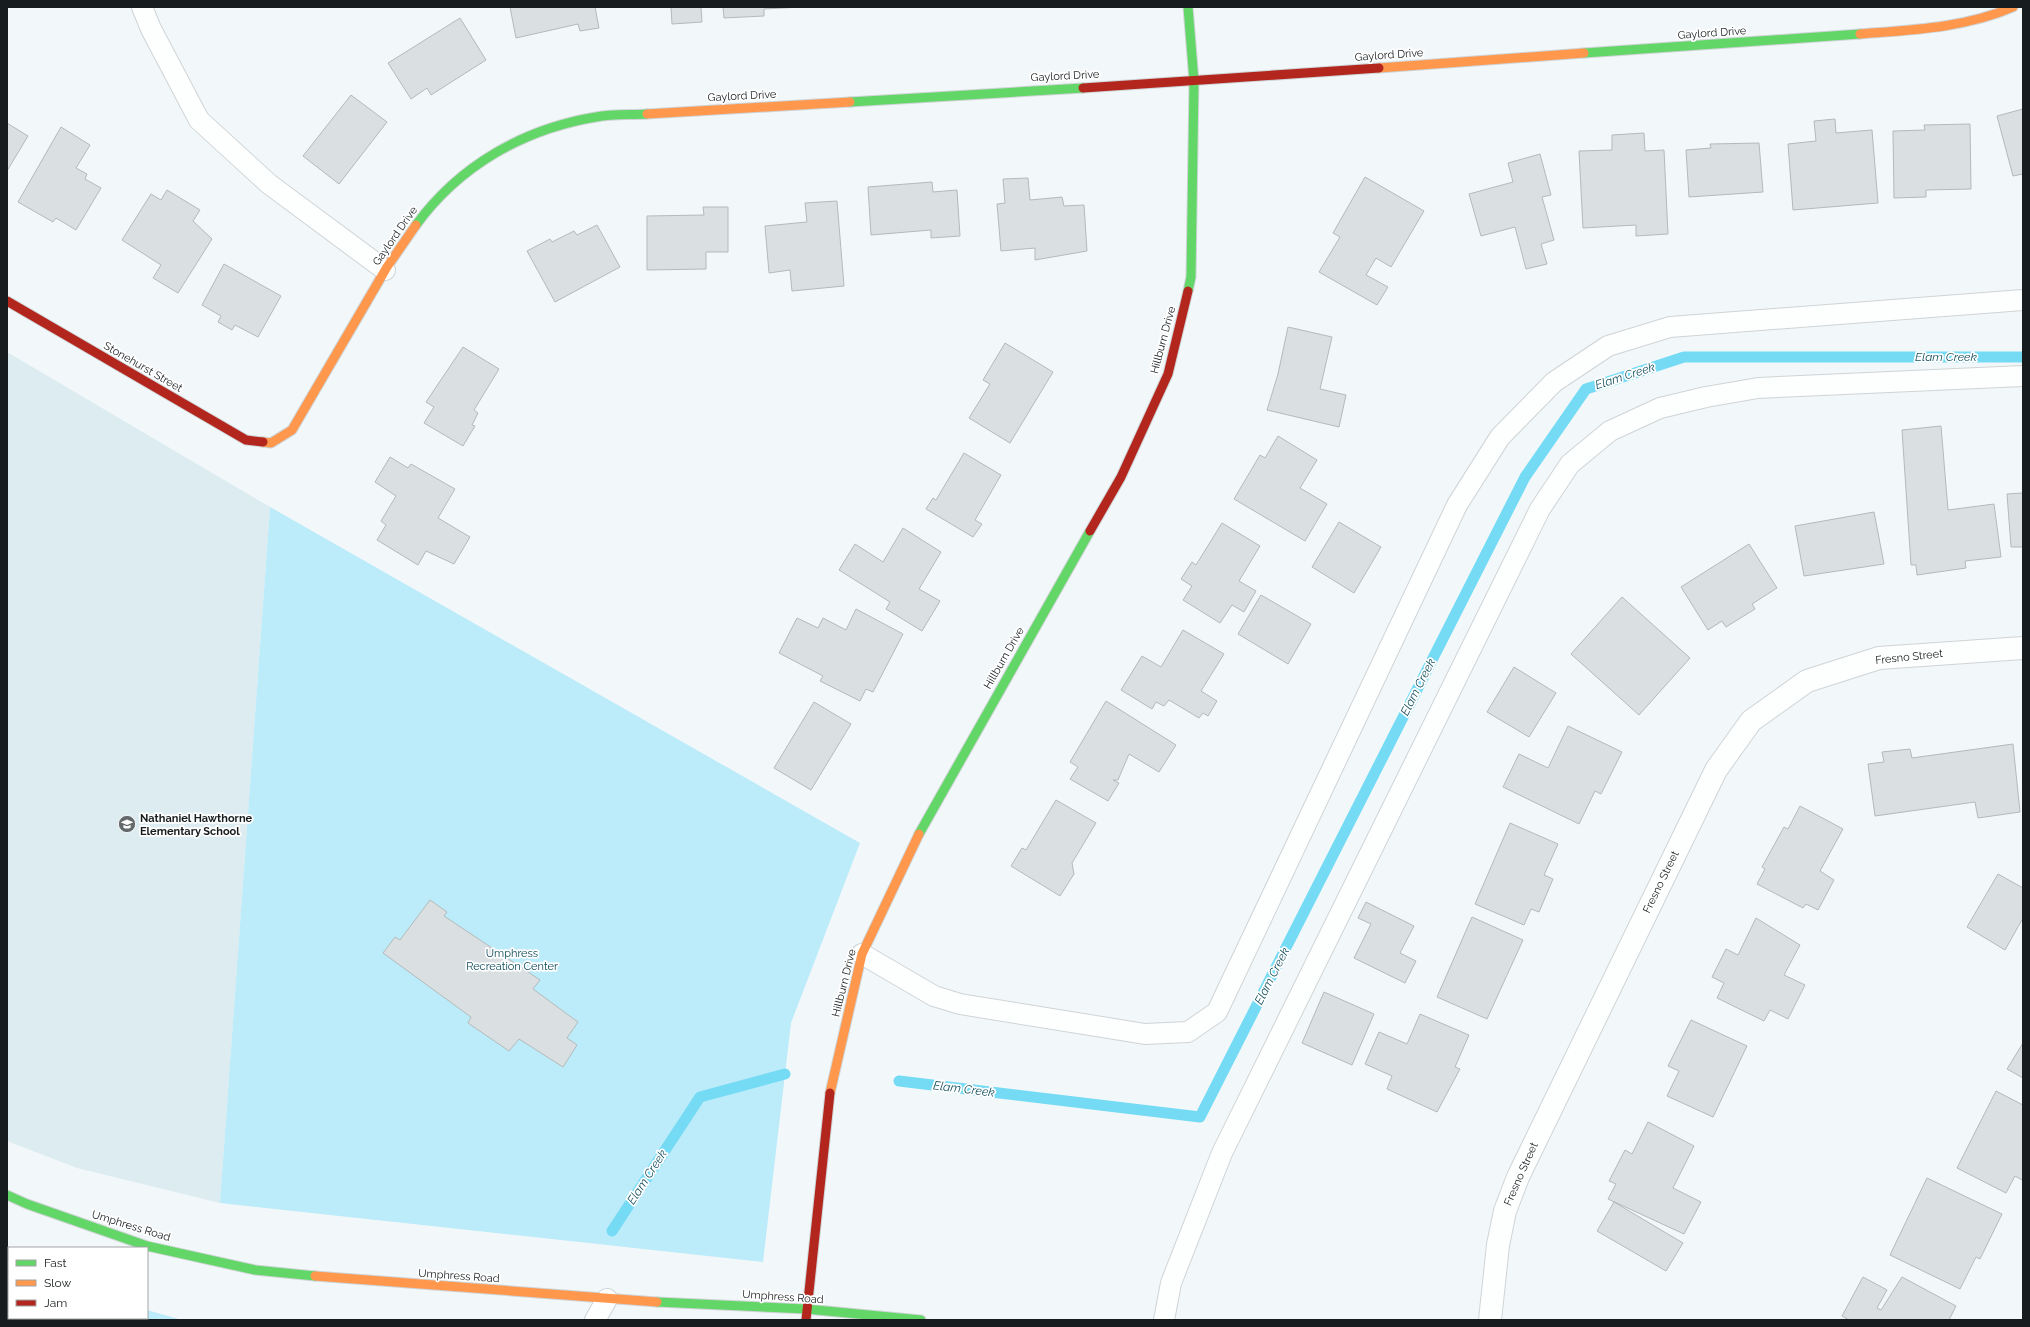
<svg xmlns="http://www.w3.org/2000/svg" width="2030" height="1327" font-family="Raleway,sans-serif">
	<style>
		.built { fill: #ddecf1 }
		.green { fill: #bcebf9 }
		.lines { fill: none; stroke-linecap: round; stroke-linejoin: round }
		.stream { stroke: #75dbf4; stroke-width: 11 }
		.building { fill: #dadfe1; stroke: #b4babb }
		.lane-casing { stroke: #cfd4d6; stroke-width: 22 }
		.street-casing { stroke: #cfd4d6; stroke-width: 24 }
		.fast-casing { stroke: #cfd4d6; stroke-width: 11 }
		.slow-casing { stroke: #cfd4d6; stroke-width: 11 }
		.jam-casing { stroke: #cfd4d6; stroke-width: 11 }
		.lane { stroke: #fdfefe; stroke-width: 20 }
		.street { stroke: #fdfefe; stroke-width: 22 }
		.fast { stroke: #63d668; stroke-width: 9 }
		.slow { stroke: #ff974d; stroke-width: 9 }
		.jam { stroke: #b3261e; stroke-width: 9 }
		.labels { text-anchor: middle; dominant-baseline: central; stroke-width: 3.5; stroke-linejoin: round; paint-order: stroke }
		.street-label { font-size: 11px; fill: #171c1e; stroke: #fff }
		.poi-label { font-size: 11px; font-weight: bold; fill: #171c1e; stroke: #fff; text-anchor: start }
		.park-label { font-size: 11px; fill: #094857; stroke: #fff }
		.water-label { font-size: 12px; font-style: italic; fill: #144f5e; stroke: #fff }
	</style>
	<rect width="100%" height="100%" fill="#f2f8fa"/>
	<path class="built" d="M7,352L270,507L220,1203L77,1168L7,1141Z"/>
	<g class="green">
		<path d="M270,507L860,843L791,1023L763,1262L220,1203Z"/>
		<path d="M7,1265L9,1266V1318H147V1310L182,1320H7Z"/>
	</g>
	<g class="lines">
		<g class="stream">
			<path d="M899,1081L1200,1117L1525,477L1586,389L1684,357H2023"/>
			<path d="M612,1231L700,1097L785,1074"/>
		</g>
	</g>
	<g class="building">
		<path d="M510,7H595L599,28L580,31L578,24L516,38Z"/>
		<path d="M671,7H701L702,22L672,24Z"/>
		<path d="M723,7H801L764,9V16L724,18Z"/>
		<path d="M460,18L486,60L431,95L427,88L411,99L388,63Z"/>
		<path d="M351,95L387,122L339,184L303,156Z"/>
		<path d="M2023,109V174L2013,176L1997,116Z"/>
		<path d="M1835,119L1836,133L1872,130L1878,203L1793,210L1788,144L1816,141L1814,121Z"/>
		<path d="M7,123L28,136L7,171Z"/>
		<path d="M1970,124L1971,189L1926,190V197L1894,198L1893,131L1925,130L1924,125Z"/>
		<path d="M61,127L90,145L76,168L87,174L85,179L101,188L76,230L56,218L53,222L18,202Z"/>
		<path d="M1644,133L1645,151L1664,150L1668,234L1636,236V225L1583,228L1579,151L1612,150V135Z"/>
		<path d="M1759,143L1763,192L1689,197L1686,150L1711,148L1710,144Z"/>
		<path d="M1540,154L1551,195L1542,197L1554,240L1541,244L1547,264L1526,269L1515,227L1481,236L1469,194L1513,182L1508,163Z"/>
		<path d="M1365,177L1424,211L1391,267L1376,258L1366,275L1388,287L1377,305L1319,272L1340,237L1333,233Z"/>
		<path d="M1028,178L1030,200L1062,197L1064,206L1084,205L1087,251L1035,260V248L1001,251L997,204L1005,203L1003,179Z"/>
		<path d="M932,182L933,192L957,190L960,236L931,238V230L871,235L868,187Z"/>
		<path d="M167,190L200,210L193,221L212,239L178,293L153,278L161,265L122,240L151,194L161,200Z"/>
		<path d="M837,201L844,286L792,291L790,270L769,273L765,226L807,222L805,203Z"/>
		<path d="M703,207H728V252H706V269L647,270V216L704,215Z"/>
		<path d="M597,225L620,267L555,302L527,251L550,239L552,242L574,231L577,235Z"/>
		<path d="M224,264L281,296L258,337L235,325L232,330L218,322L221,316L202,305Z"/>
		<path d="M1288,327L1332,337L1320,389L1346,395L1339,427L1267,410L1278,374Z"/>
		<path d="M1005,343L1053,372L1010,443L969,418L990,384L983,380Z"/>
		<path d="M463,347L499,369L474,410L478,413L472,425L475,426L463,446L424,423L434,407L426,402Z"/>
		<path d="M1941,426L1948,510L1994,504L2001,557L1965,561L1966,568L1917,575L1916,565H1911L1902,430Z"/>
		<path d="M1278,436L1317,460L1300,488L1327,504L1305,541L1234,499L1260,455L1265,458Z"/>
		<path d="M964,453L1001,475L975,520L982,524L973,537L926,509L933,498L936,500Z"/>
		<path d="M390,457L408,468L411,464L455,489L438,518L470,537L454,564L426,551L418,565L377,540L386,525L381,521L396,496L375,482Z"/>
		<path d="M2023,493V547H2011L2007,494Z"/>
		<path d="M1874,512L1884,564L1804,576L1795,526Z"/>
		<path d="M1339,522L1381,547L1354,593L1312,567Z"/>
		<path d="M1222,523L1260,546L1239,581L1256,591L1244,612L1232,605L1220,623L1183,600L1192,586L1181,579L1192,562L1196,565Z"/>
		<path d="M903,528L941,552L919,589L940,601L922,631L886,609L890,602L839,570L855,544L883,562Z"/>
		<path d="M1749,544L1777,588L1752,604L1755,609L1726,627L1722,621L1708,630L1681,587Z"/>
		<path d="M1261,595L1311,624L1288,664L1238,634Z"/>
		<path d="M1622,597L1690,658L1639,715L1571,654Z"/>
		<path d="M856,609L903,634L873,692L866,689L860,701L820,681L823,676L779,653L797,618L818,628L823,618L846,630Z"/>
		<path d="M1183,630L1224,654L1201,691L1217,701L1208,716L1203,713L1199,718L1169,700L1164,706L1156,702L1152,709L1121,690L1142,656L1161,667Z"/>
		<path d="M1514,667L1556,693L1529,737L1487,712Z"/>
		<path d="M1106,701L1176,745L1159,772L1129,754L1118,780H1113L1119,783L1108,801L1070,779L1078,767L1070,762Z"/>
		<path d="M814,702L851,724L811,790L774,768Z"/>
		<path d="M1568,726L1622,752L1601,794L1595,791L1579,824L1503,787L1519,754L1548,768Z"/>
		<path d="M2013,744L2020,812L1978,818L1975,802L1875,816L1868,764L1884,762L1882,752L1910,749L1912,758Z"/>
		<path d="M1056,800L1096,823L1072,863L1074,874L1060,896L1011,866L1022,848L1026,850Z"/>
		<path d="M1800,806L1843,829L1820,871L1834,880L1818,910L1806,904L1803,908L1757,884L1765,869L1762,867L1784,827L1788,829Z"/>
		<path d="M1510,823L1558,844L1544,875L1553,879L1539,912L1531,909L1524,925L1475,904Z"/>
		<path d="M1998,874L2023,888V918L2005,950L1967,927Z"/>
		<path d="M430,900L447,912L444,916L540,980L533,989L578,1022L567,1038L577,1045L563,1067L519,1039L509,1051L468,1023L471,1017L383,953L395,937L400,940Z"/>
		<path d="M1366,902L1414,926L1400,953L1416,961L1405,983L1354,958L1371,924L1358,918Z"/>
		<path d="M1472,917L1523,940L1487,1019L1437,997Z"/>
		<path d="M1756,918L1800,945L1784,975L1805,985L1788,1019L1770,1010L1764,1021L1717,998L1724,983L1712,977L1726,949L1738,955Z"/>
		<path d="M1324,992L1374,1014L1352,1065L1302,1043Z"/>
		<path d="M1420,1014L1469,1035L1455,1067L1460,1069L1437,1112L1387,1089L1392,1076L1365,1064L1379,1032L1407,1044Z"/>
		<path d="M1691,1020L1747,1046L1713,1117L1667,1096L1679,1071L1668,1066Z"/>
		<path d="M2023,1043V1078L2007,1069Z"/>
		<path d="M1996,1091L2023,1105V1178L2022,1180L2015,1176L2006,1193L1957,1168Z"/>
		<path d="M1648,1122L1694,1146L1673,1188L1701,1202L1684,1234L1608,1199L1616,1184L1609,1181L1625,1150L1632,1154Z"/>
		<path d="M1927,1178L2002,1214L1980,1259L1976,1257L1960,1289L1890,1255Z"/>
		<path d="M1614,1202L1683,1243L1666,1271L1597,1231Z"/>
		<path d="M1863,1277L1887,1290L1877,1308L1881,1310L1902,1277L1956,1306L1949,1320H1849L1842,1316Z"/>
	</g>
	<g class="lines">
		<defs>
			<g id="lane">
				<path d="M142,7L151,29L199,120L269,184L385,270"/>
				<path d="M862,954L934,996L960,1004L1145,1034L1188,1032L1217,1012L1457,505L1500,437L1554,382L1608,346L1670,327L2023,300"/>
				<path d="M595,1320L607,1299"/>
				<path d="M1164,1320L1171,1283L1222,1153L1540,509L1570,464L1610,431L1660,408L1706,397L1758,388L2023,376"/>
			</g>
			<path id="street" d="M1490,1320L1498,1245L1505,1211L1518,1177L1716,770L1751,721L1807,681L1879,658L2023,648"/>
			<g id="fast">
				<path d="M1584,53L1860,34"/>
				<path d="M850,102L1083,88"/>
				<path d="M416,225C459,166 523,129 596,117C612,114 630,115 647,114"/>
				<path d="M1188,291L1191,277L1194,81L1188,7"/>
				<path d="M919,834L1090,531"/>
				<path d="M7,1195L27,1204L147,1246L255,1270L315,1276"/>
				<path d="M657,1302L806,1309L921,1320"/>
			</g>
			<g id="slow">
				<path d="M1860,34C1911,30 1965,28 2013,7"/>
				<path d="M1379,68L1584,53"/>
				<path d="M647,114L850,102"/>
				<path d="M263,442L271,443L292,430L387,267L416,225"/>
				<path d="M830,1093L862,954L919,834"/>
				<path d="M315,1276L657,1302"/>
			</g>
			<g id="jam">
				<path d="M1083,88L1379,68"/>
				<path d="M7,301L246,440L263,442"/>
				<path d="M1090,531L1121,477L1168,374L1188,291"/>
				<path d="M806,1320L830,1093"/>
			</g>
		</defs>
		<use href="#lane" class="lane-casing"/>
		<use href="#street" class="street-casing"/>
		<use href="#fast" class="fast-casing"/>
		<use href="#slow" class="slow-casing"/>
		<use href="#jam" class="jam-casing"/>
		<use href="#lane" class="lane"/>
		<use href="#street" class="street"/>
		<use href="#fast" class="fast"/>
		<use href="#slow" class="slow"/>
		<use href="#jam" class="jam"/>
	</g>
	<defs>
		<symbol id="school-disc" viewBox="-11 -11 22 22"><circle r="9.5" fill="#64696b" stroke="#fff"/><path d="M0-5L7-2L0 1L-7-2ZM-4 1L0 2.5L4 1V4Q0 6-4 4Z" fill="#fff"/></symbol>
	</defs>
	<g fill-rule="evenodd">
		<use href="#school-disc" x="117" y="814" width="20" height="20"/>
	</g>
	<g class="labels">
		<g class="street-label">
			<text transform="translate(1712 33) rotate(-4)">Gaylord Drive</text>
			<text transform="translate(1389 55) rotate(-4)">Gaylord Drive</text>
			<text transform="translate(1065 76) rotate(-3)">Gaylord Drive</text>
			<text transform="translate(742 96) rotate(-3)">Gaylord Drive</text>
			<text transform="translate(395 236) rotate(-55)">Gaylord Drive</text>
			<text transform="translate(1163 340) rotate(-75)">Hillburn Drive</text>
			<text transform="translate(143 367) rotate(30)">Stonehurst Street</text>
			<text transform="translate(1909 657) rotate(-6)">Fresno Street</text>
			<text transform="translate(1004 658) rotate(-60)">Hillburn Drive</text>
			<text transform="translate(1661 882) rotate(-64)">Fresno Street</text>
			<text transform="translate(844 983) rotate(-76)">Hillburn Drive</text>
			<text transform="translate(1521 1174) rotate(-66)">Fresno Street</text>
			<text transform="translate(131 1226) rotate(17)">Umphress Road</text>
			<text transform="translate(459 1276) rotate(4)">Umphress Road</text>
			<text transform="translate(783 1297) rotate(4)">Umphress Road</text>
		</g>
		<g class="poi-label">
			<text x="140" y="818">Nathaniel Hawthorne<tspan x="140" dy="13">Elementary School</tspan></text>
		</g>
		<g class="park-label">
			<text x="512" y="953">Umphress<tspan x="512" dy="13">Recreation Center</tspan></text>
		</g>
		<g class="water-label">
			<text x="1946" y="357">Elam Creek</text>
			<text transform="translate(1625 376) rotate(-18)">Elam Creek</text>
			<text transform="translate(1418 687) rotate(-63)">Elam Creek</text>
			<text transform="translate(1272 976) rotate(-63)">Elam Creek</text>
			<text transform="translate(964 1089) rotate(7)">Elam Creek</text>
			<text transform="translate(647 1177) rotate(-57)">Elam Creek</text>
		</g>
	</g>
	<rect width="2030" height="1327" fill="none" stroke="#171c1e" stroke-width="16"/>
	<rect x="8" y="1247" width="140" height="72" fill="#ffffff" stroke="#a2a4a5"/>
	<rect x="16" y="1260" width="20" height="6" fill="#63d668" stroke="#a2a4a5"/>
	<text x="44" y="1267" font-size="12" fill="#171c1e">Fast</text>
	<rect x="16" y="1280" width="20" height="6" fill="#ff974d" stroke="#a2a4a5"/>
	<text x="44" y="1287" font-size="12" fill="#171c1e">Slow</text>
	<rect x="16" y="1300" width="20" height="6" fill="#b3261e" stroke="#a2a4a5"/>
	<text x="44" y="1307" font-size="12" fill="#171c1e">Jam</text>
</svg>
